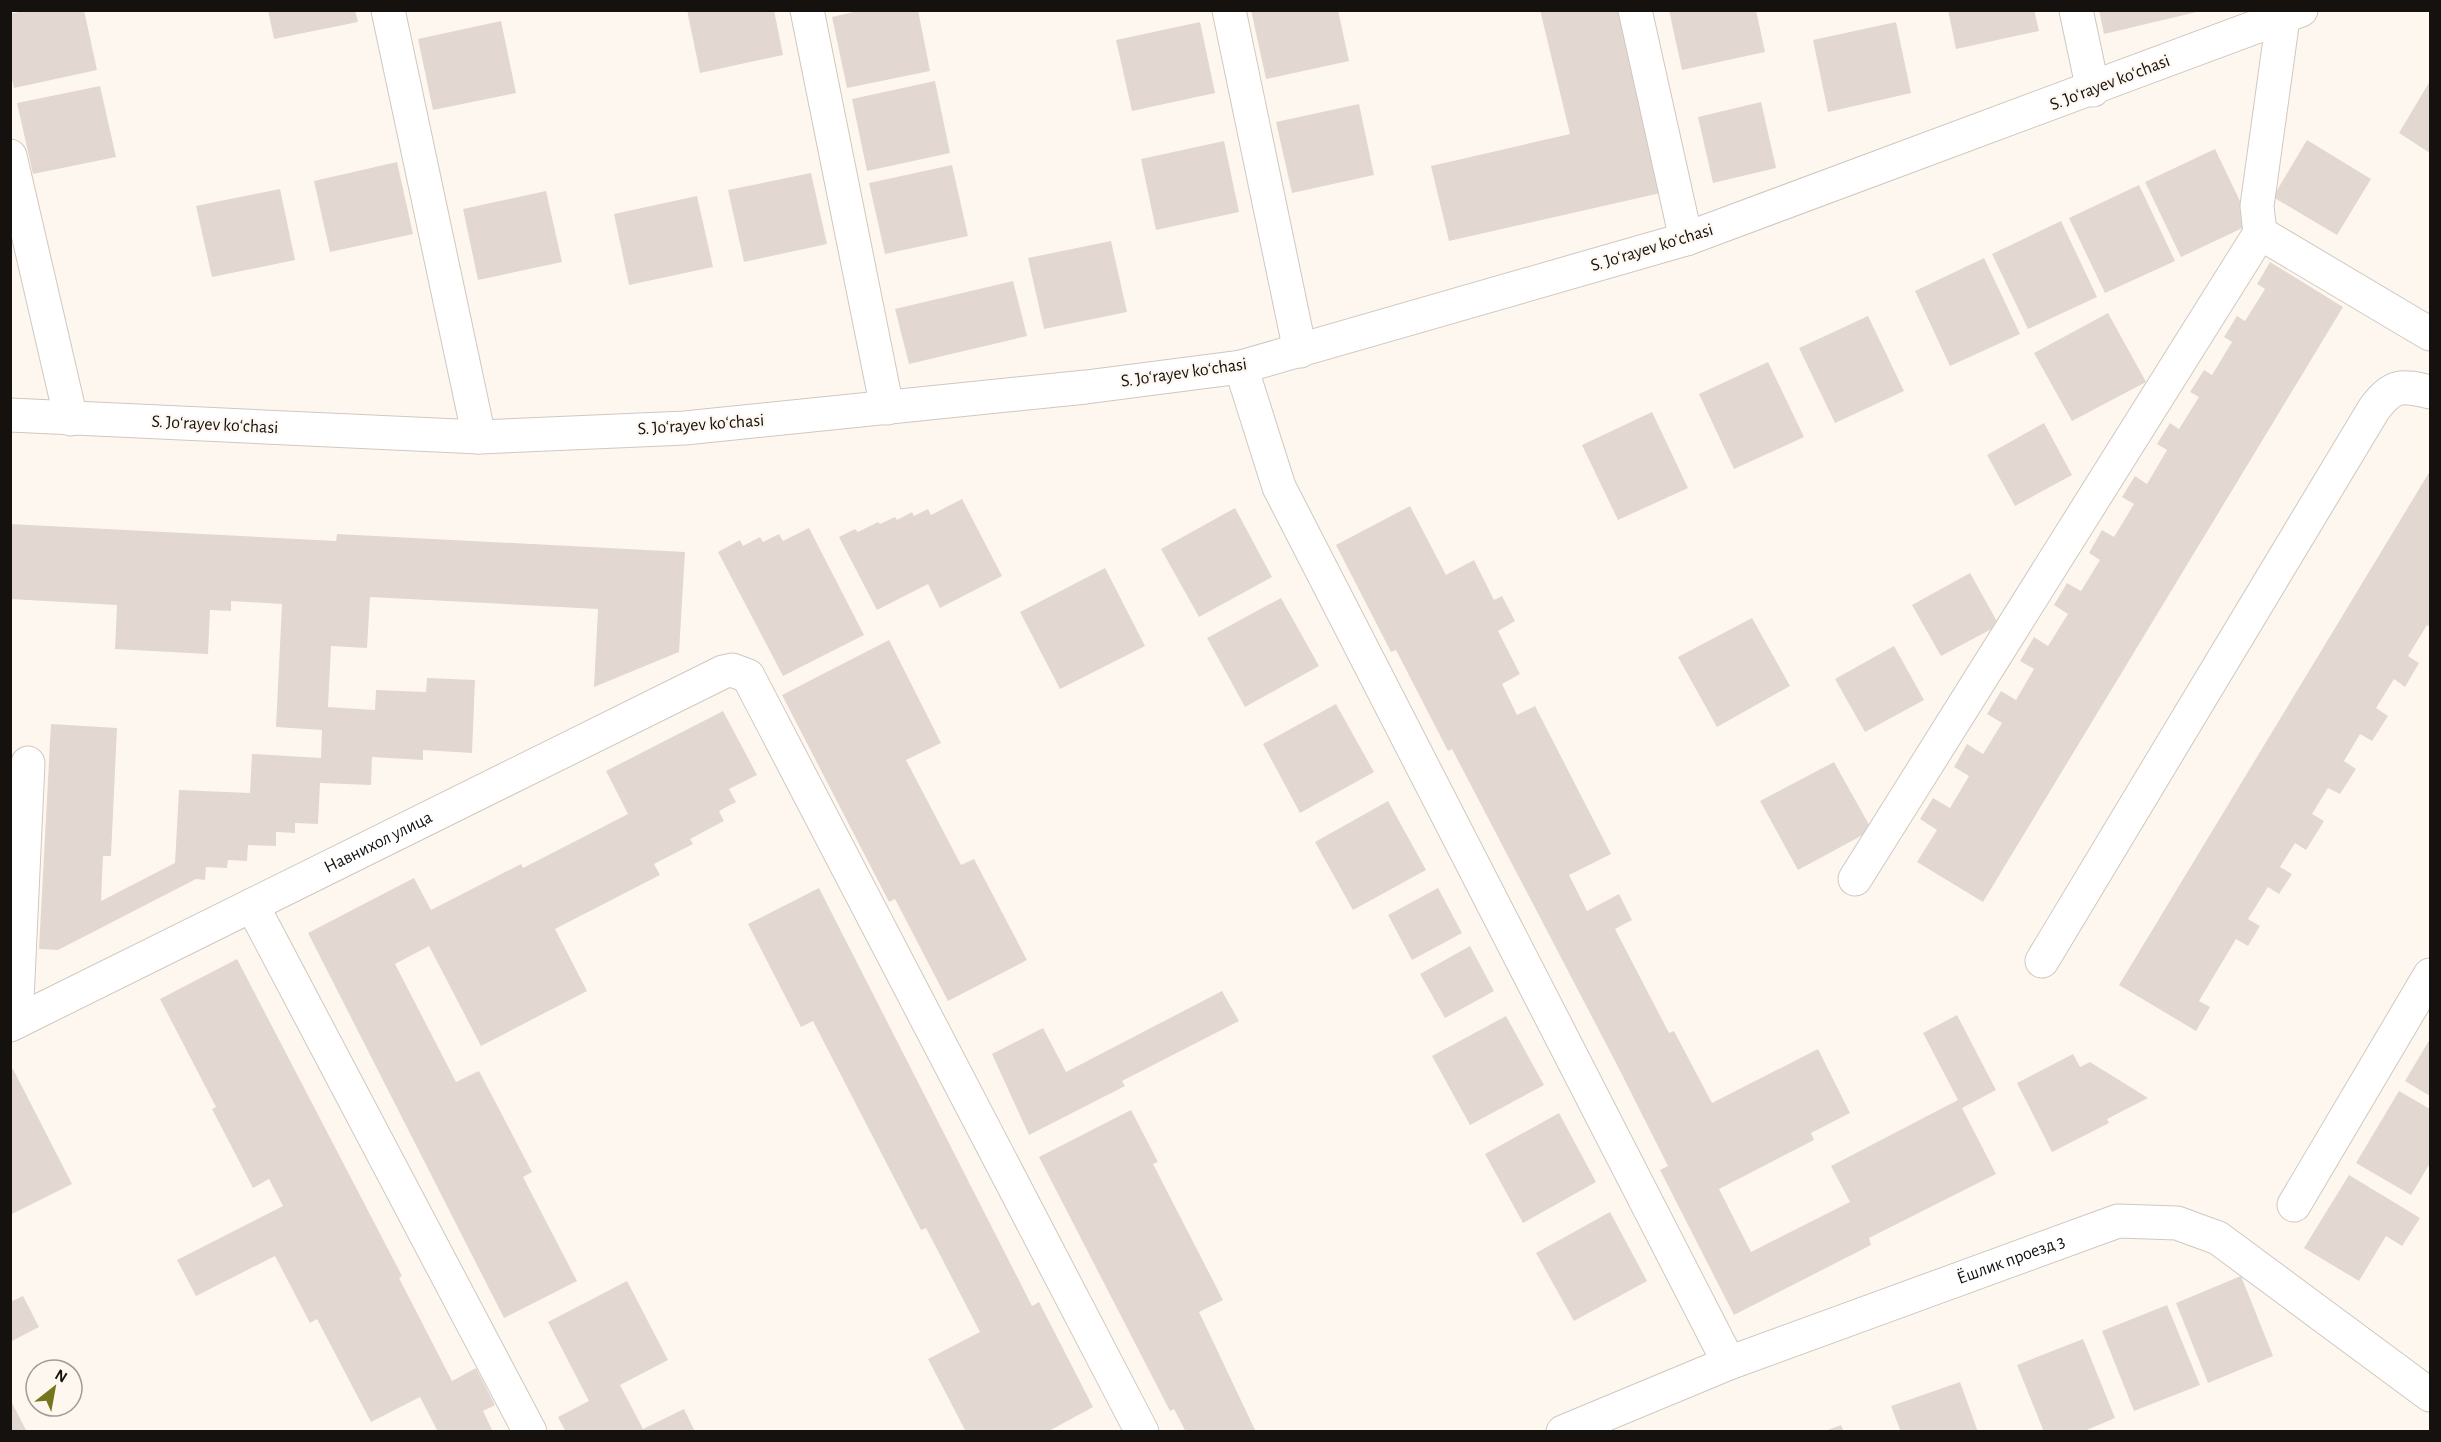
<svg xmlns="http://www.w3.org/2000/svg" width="2441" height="1442" font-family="'Alegreya Sans',sans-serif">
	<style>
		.building { fill: #e3d8d1 }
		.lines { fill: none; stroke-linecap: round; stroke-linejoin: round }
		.street-casing { stroke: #d0c8bf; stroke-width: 35 }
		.secondary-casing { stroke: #d0c8bf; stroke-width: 35 }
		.street { stroke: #fff; stroke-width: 33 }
		.secondary { stroke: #fff; stroke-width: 33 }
		.labels { text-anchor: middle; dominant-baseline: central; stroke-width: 4.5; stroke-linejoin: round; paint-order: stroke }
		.street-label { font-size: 18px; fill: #14110e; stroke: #fef7f0 }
	</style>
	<rect width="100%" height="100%" fill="#fef7f0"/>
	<g class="building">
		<path d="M28,10H84L97,70L14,88L10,72V14Z"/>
		<path d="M268,10H355L358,22L274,39Z"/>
		<path d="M687,10H774L783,55L700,73Z"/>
		<path d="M862,10H918L930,71L847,88L832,17Z"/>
		<path d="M1251,10H1338L1349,61L1266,79Z"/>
		<path d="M1540,10H1622L1665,192L1449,241L1431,166L1570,134Z"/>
		<path d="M1669,10H1756L1765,52L1682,70Z"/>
		<path d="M1948,10H2034L2039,31L1956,49Z"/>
		<path d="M2099,10H2201V11L2104,34Z"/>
		<path d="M501,21L516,93L433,110L418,39Z"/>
		<path d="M1200,22L1215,93L1132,111L1116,40Z"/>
		<path d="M1896,22L1911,93L1828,112L1813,40Z"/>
		<path d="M935,81L950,153L867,171L852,99Z"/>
		<path d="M2430,81V153L2399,133Z"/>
		<path d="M100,86L116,157L33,174L17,103Z"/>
		<path d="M1761,102L1776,168L1713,183L1698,117Z"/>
		<path d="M1359,104L1374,175L1292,193L1276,122Z"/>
		<path d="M2307,140L2371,179L2337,235L2273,197Z"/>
		<path d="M1224,141L1239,212L1156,230L1141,159Z"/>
		<path d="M2215,149L2251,224L2181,257L2145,182Z"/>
		<path d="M397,162L413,234L330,252L314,181Z"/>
		<path d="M952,165L968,236L885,254L869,183Z"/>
		<path d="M811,173L827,244L744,262L728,190Z"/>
		<path d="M2139,185L2175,261L2105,293L2069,218Z"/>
		<path d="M280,189L295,260L212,277L196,206Z"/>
		<path d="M546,191L562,262L478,280L463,209Z"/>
		<path d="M697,196L713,267L629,285L614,214Z"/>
		<path d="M2061,221L2097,297L2028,329L1992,254Z"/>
		<path d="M1111,241L1127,312L1044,329L1028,258Z"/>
		<path d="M1984,258L2020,334L1950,366L1915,291Z"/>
		<path d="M2270,262L2343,307L1983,902L1917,862L1937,830L1920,819L1933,798L1950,808L1969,776L1954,767L1967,744L1983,754L2002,723L1987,714L2001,691L2016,700L2034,669L2020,661L2034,637L2048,646L2068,614L2054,605L2067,583L2081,591L2100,560L2089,553L2102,530L2114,537L2134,504L2122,497L2135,476L2147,484L2167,450L2157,444L2170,423L2179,429L2199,397L2190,392L2204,370L2212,375L2232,342L2224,337L2237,316L2245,321L2265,289L2257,284Z"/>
		<path d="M1013,281L1027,336L909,364L895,309Z"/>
		<path d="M2108,313L2146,382L2072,421L2034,353Z"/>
		<path d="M1868,316L1904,391L1835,423L1799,348Z"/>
		<path d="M1768,362L1804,437L1734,469L1699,394Z"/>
		<path d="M1652,412L1688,488L1618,520L1582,445Z"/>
		<path d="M2044,423L2072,475L2015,506L1987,455Z"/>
		<path d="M2430,471V627L2427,625L2408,656L2419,663L2405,687L2394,679L2376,708L2388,716L2372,741L2360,734L2344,761L2356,769L2340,794L2328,788L2312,814L2324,821L2306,850L2295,843L2280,867L2292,874L2279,894L2268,887L2248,919L2260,926L2248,946L2236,939L2199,1001L2210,1007L2196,1031L2119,985Z"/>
		<path d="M962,499L1002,576L940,608L928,584L877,610L839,537L855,529L858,532L878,522L880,524L895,517L897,520L912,512L914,516L928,509L931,515Z"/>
		<path d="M1410,506L1446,575L1474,560L1494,600L1502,596L1515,621L1498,631L1520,674L1502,684L1517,715L1535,706L1611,854L1569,875L1587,911L1619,894L1632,920L1615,929L1669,1033L1674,1031L1712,1103L1818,1049L1850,1113L1811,1133L1814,1140L1719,1189L1751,1252L1850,1202L1831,1166L1958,1100L1923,1033L1957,1015L1996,1090L1962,1108L1996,1174L1869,1238L1871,1245L1734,1315L1660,1170L1668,1166L1615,1061L1452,749L1448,751L1396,650L1391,652L1336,545Z"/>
		<path d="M1235,508L1272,577L1199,617L1161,549Z"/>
		<path d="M10,524L336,541L337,534L685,552L679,652L594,687L598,609L370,597L367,648L331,646L328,707L375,710L376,690L426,692L427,678L475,680L472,753L423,750V760L372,757L371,785L320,783L318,824L295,823V833L276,832V846L248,845L247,861L228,860L227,868L206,867L205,880L196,879L58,950L39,949L51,724L117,728L111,856H103L101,901L175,863L179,790L250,793L252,754L321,758L322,730L276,727L282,604L231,601V611L210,610L208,654L115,649L117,605L10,599Z"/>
		<path d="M809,528L864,635L783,676L718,552L740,540L743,546L760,537L763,542L779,534L783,541Z"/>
		<path d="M1105,568L1145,646L1060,689L1020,612Z"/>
		<path d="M1970,573L1999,625L1941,656L1912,605Z"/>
		<path d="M1281,598L1319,666L1245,707L1207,638Z"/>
		<path d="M1752,618L1790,686L1717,727L1678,657Z"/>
		<path d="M889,640L941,743L906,760L961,865L974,859L1027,960L948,1001L895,899L889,902L782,695Z"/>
		<path d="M1894,646L1924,700L1865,732L1835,679Z"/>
		<path d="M1336,704L1374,772L1300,813L1263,744Z"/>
		<path d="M723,711L757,775L729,789L736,802L719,811L724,821L690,839L693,844L654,864L660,875L555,929L587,991L481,1046L429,946L395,964L456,1082L479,1071L532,1172L523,1177L577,1281L504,1318L308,933L414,878L431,910L521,864L523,868L628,814L606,771Z"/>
		<path d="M1834,762L1872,830L1798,870L1760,801Z"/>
		<path d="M1388,801L1426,870L1353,910L1315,842Z"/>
		<path d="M819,888L1032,1306L1039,1302L1093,1407L1047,1432H966L928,1359L980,1332L926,1228L921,1230L813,1021L801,1027L748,924Z"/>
		<path d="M1438,888L1462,933L1412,960L1388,915Z"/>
		<path d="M1470,946L1494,991L1445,1018L1420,974Z"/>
		<path d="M237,959L402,1276L399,1278L452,1381L476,1368L495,1405L483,1411L493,1432H438L420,1397L371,1422L317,1319L310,1323L275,1256L196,1296L177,1260L283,1206L269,1179L253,1188L212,1109L216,1107L160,999Z"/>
		<path d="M1222,991L1239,1021L1122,1081L1125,1086L1029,1135L992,1054L1043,1028L1066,1072Z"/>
		<path d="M1506,1016L1544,1085L1470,1125L1432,1056Z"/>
		<path d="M2430,1039V1096L2405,1081Z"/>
		<path d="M2073,1054L2080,1067L2090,1062L2148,1098L2107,1119L2109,1123L2052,1152L2017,1083Z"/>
		<path d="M13,1069L72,1184L10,1215V1070Z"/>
		<path d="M2399,1091L2430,1109V1163L2411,1195L2356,1163Z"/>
		<path d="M1131,1110L1158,1162L1153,1164L1223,1300L1199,1312L1256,1432H1186L1174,1409L1170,1411L1039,1157Z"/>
		<path d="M1559,1113L1596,1182L1523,1223L1485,1154Z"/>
		<path d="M2349,1175L2420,1218L2402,1246L2386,1236L2359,1281L2304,1248Z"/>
		<path d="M1610,1212L1647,1281L1574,1321L1536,1253Z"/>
		<path d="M2241,1276L2273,1356L2208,1383L2176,1303Z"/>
		<path d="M627,1281L668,1360L620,1385L643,1429L684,1409L695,1432H566L558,1417L589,1401L548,1322Z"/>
		<path d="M23,1296L39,1327L10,1342V1302Z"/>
		<path d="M2167,1305L2200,1385L2134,1411L2102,1331Z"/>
		<path d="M2083,1339L2115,1418L2082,1432H2044L2017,1365Z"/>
		<path d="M1960,1382L1978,1432H1901L1891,1406Z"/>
		<path d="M10,1399L27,1432H10Z"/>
		<path d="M1841,1425L1844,1432H1825V1431Z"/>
	</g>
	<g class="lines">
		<defs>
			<g id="street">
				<path d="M388,10L479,437"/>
				<path d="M807,10L887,408"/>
				<path d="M1229,10L1300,351"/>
				<path d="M1635,10L1686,239"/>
				<path d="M2076,10L2093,90"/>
				<path d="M10,156L71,419"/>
				<path d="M2260,233L2430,334"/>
				<path d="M1241,367L1279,487L1729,1363"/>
				<path d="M1855,879L2260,233L2257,206L2283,18"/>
				<path d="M252,905L530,1432"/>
				<path d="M2042,961L2374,409C2393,384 2401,385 2430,392"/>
				<path d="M16,1022L28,763"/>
				<path id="s1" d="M10,1025L723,672L732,670L748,676L1142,1432"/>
				<path d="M2294,1205L2430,975"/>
				<path id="s2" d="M1563,1432L1729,1363L2118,1221L2177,1223L2218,1238L2430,1395"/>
			</g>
			<path id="secondary" d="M10,415L479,437L685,428L1086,387L1241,367L1686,239L2301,10"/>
		</defs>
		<use href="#street" class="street-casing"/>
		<use href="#secondary" class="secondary-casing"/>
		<use href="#street" class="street"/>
		<use href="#secondary" class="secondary"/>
	</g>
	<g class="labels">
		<g class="street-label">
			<text transform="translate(2110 83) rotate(-21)">S. Joʻrayev koʻchasi</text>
			<text transform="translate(1652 248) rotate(-17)">S. Joʻrayev koʻchasi</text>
			<text transform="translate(1184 373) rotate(-8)">S. Joʻrayev koʻchasi</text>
			<text transform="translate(215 425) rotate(3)">S. Joʻrayev koʻchasi</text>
			<text transform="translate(701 425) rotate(-4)">S. Joʻrayev koʻchasi</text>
			<text stroke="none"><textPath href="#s1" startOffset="411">Навнихол улица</textPath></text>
			<text stroke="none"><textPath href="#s2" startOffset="480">Ёшлик проезд 3</textPath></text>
		</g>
	</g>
	<rect width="2441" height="1442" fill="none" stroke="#14110e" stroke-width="24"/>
	<g transform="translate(54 1388) rotate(31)"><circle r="28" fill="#fef7f0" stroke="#a09b96" stroke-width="1.5"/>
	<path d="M0-4.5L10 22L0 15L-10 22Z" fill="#75751c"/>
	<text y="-9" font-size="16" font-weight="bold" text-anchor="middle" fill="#14110e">N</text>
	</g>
</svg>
